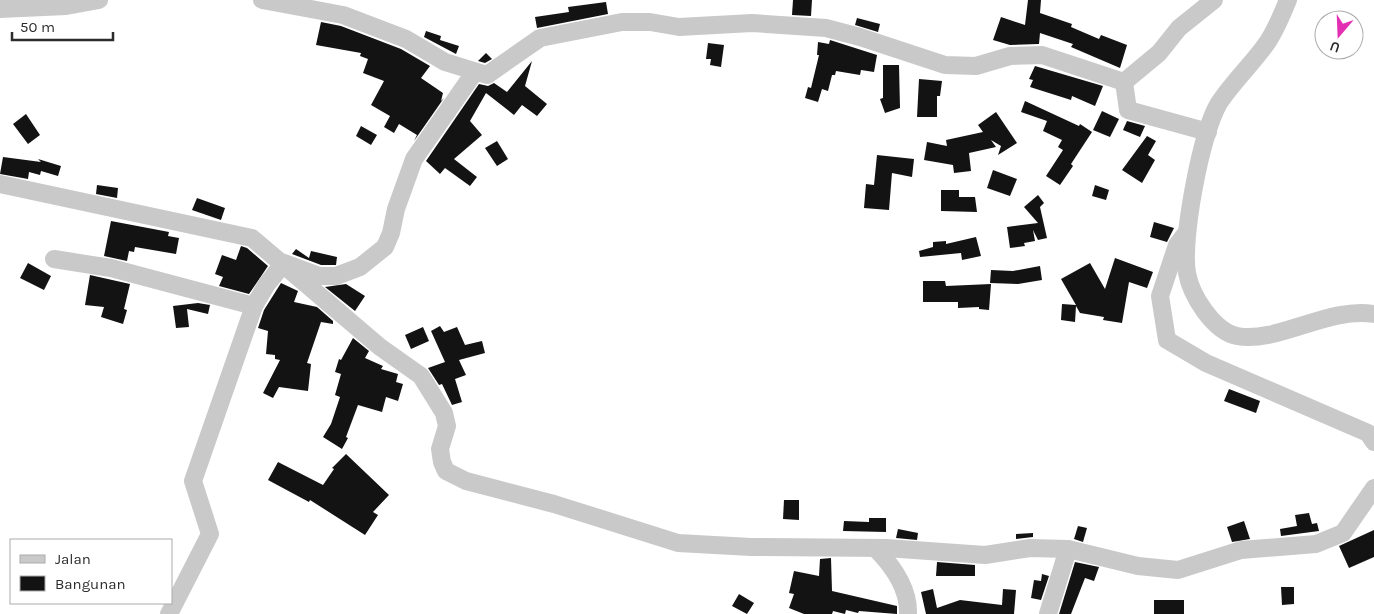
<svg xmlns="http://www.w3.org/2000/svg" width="1374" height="614" font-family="Karla,sans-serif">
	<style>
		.building { fill: #131313 }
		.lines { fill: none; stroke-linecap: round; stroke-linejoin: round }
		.minor { stroke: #c9c9c9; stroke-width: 18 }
	</style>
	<rect width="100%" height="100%" fill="#fff"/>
	<g class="building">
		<path d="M793,0H812L811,16L792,15Z"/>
		<path d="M1028,0H1041L1040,13L1072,24L1071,27L1099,39L1101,35L1127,45L1120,68L1071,47L1073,44L1040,33L1039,44L1010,45L993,40L1001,17L1025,25Z"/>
		<path d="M606,2L608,14L537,28L535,17L569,12L568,7Z"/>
		<path d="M857,18L880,24L878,32L855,25Z"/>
		<path d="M321,22L341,26L401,49L430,66L421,78L443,93L441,101L444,98L414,141L417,135L399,124L394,133L384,127L390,116L371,105L384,81L363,73L368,59L360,56L361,53L316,45Z"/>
		<path d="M426,31L441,36L440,40L459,46L456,54L424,37Z"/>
		<path d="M830,40L877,55L874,72L861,70L860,75L836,71L835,75H832L828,91L822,89L818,102L805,98L808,87L811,88L819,55H817L818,42L829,44Z"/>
		<path d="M708,43L724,45L721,67L710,65L711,59H706Z"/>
		<path d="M486,53L492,59L485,63L478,61Z"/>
		<path d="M532,61L525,86L547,104L537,116L522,105L514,115L486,93L470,121L482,135L454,159L477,177L470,186L445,168L440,174L426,161L479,84L488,86L494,83L507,92Z"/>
		<path d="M883,65H899L900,108L885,113L880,99L883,98Z"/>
		<path d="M1035,66L1103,86L1095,106L1072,96L1071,100L1030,87L1033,80L1029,79Z"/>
		<path d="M919,79L942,81L940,96H937V117H917Z"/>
		<path d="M1025,101L1079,126L1080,124L1092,132L1071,164L1073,166L1060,185L1046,176L1063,150L1058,147L1062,140L1043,131L1047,121L1021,112Z"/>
		<path d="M1102,111L1119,119L1110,137L1093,130Z"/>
		<path d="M996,112L1017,143L998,155L1001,146L991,140L996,147L969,153L971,171L954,173L953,165L924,160L927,142L947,146L946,140L983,132L978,125Z"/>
		<path d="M26,114L40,135L28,144L13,124Z"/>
		<path d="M1127,121L1145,126L1140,137L1123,130Z"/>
		<path d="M361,126L377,135L371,145L356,136Z"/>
		<path d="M1147,136L1156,141L1148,155L1155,160L1142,183L1122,170Z"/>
		<path d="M497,141L508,159L497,166L485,148Z"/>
		<path d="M877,155L914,159L912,177L892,173L889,210L864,208L866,184L874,185Z"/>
		<path d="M3,157L41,162L38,159L61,166L58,176L41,171L40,175L29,172L28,179L0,174Z"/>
		<path d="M993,170L1017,179L1010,196L987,188Z"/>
		<path d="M97,185L118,188L117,198L96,194Z"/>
		<path d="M1095,185L1109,190L1106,200L1092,196Z"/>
		<path d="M941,190H959V197H975L977,212L941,211Z"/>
		<path d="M1038,195L1044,203L1040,207L1047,238L1038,240L1033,230L1035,241L1024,243L1025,246L1010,248L1007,227L1038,223L1024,207Z"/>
		<path d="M197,198L225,208L221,220L192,210Z"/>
		<path d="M111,221L169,232L168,236L179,238L176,254L135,247L134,252L129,251L127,261L104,256Z"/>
		<path d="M1154,222L1174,228L1167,242L1150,237Z"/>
		<path d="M976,237L981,256L962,260L961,253L920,257L919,251L933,247V242L946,241V244Z"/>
		<path d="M241,246L247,248L268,266L249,294L219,286L223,277L215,274L222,255L236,260Z"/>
		<path d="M296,249L309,258L311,251L337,257L336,265H321L292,254Z"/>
		<path d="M1115,258L1153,272L1147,288L1129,282L1122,323L1103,320L1104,317L1080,313L1076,306L1075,322L1061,320L1062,304L1076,305L1061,279L1090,263L1105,289Z"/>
		<path d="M28,263L51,276L44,290L20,278Z"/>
		<path d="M1040,266L1042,280L1018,284L990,283L991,270L1013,271Z"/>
		<path d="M90,275L130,284L124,309L127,310L123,324L101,317L104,307L85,305Z"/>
		<path d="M923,281H945L946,286L991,284L989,310L979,309V307L958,308V302H923Z"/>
		<path d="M281,283L298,291L294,302L317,307L333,321V324L321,322L307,363L311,364L308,391L279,387L273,398L263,393L280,360L275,359V355L266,354L268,331L258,328L264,310Z"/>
		<path d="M346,284L365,296L355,311L325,287Z"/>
		<path d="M198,303L210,305L208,314L187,309L189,327L176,328L173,306Z"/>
		<path d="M440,326L444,332L457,327L465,345L482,341L485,353L459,360L466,375L455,379L462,402L452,405L442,384L439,385L428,368L445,362L431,331Z"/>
		<path d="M423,327L429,341L411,349L405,335Z"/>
		<path d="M353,338L369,351L365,358L383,366L381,369L398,374L396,382L403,384L398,401L386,397L382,412L358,405L346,437L348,438L342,449L323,437L331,424L340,397L335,395L341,374L335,372L339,359L341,360Z"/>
		<path d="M1229,389L1260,401L1256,413L1224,401Z"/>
		<path d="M346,454L389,495L373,512L378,515L365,535L310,500L309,502L268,480L278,462L323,485L334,469L332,468Z"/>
		<path d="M784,500H799V520L783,519Z"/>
		<path d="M1309,513L1312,524L1317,523L1319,531L1281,536L1280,529L1297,526L1295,515Z"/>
		<path d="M869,518H886V532L843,531L844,521L869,522Z"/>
		<path d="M1244,521L1250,539L1232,542L1227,527Z"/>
		<path d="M1078,526L1087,528L1083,542L1074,539Z"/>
		<path d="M898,529L918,533L917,540L896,538Z"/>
		<path d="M1374,530V557L1349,568L1339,546Z"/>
		<path d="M1033,533V537L1016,539V534Z"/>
		<path d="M831,558L832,591L897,606V614L859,611L858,613L846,610L845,614L833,611L832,614H804L789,608L794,594L789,593L794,571L819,576L820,559Z"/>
		<path d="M937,562L975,565V576H936Z"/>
		<path d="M1075,562L1099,567L1094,581L1085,578L1071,614H1059Z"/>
		<path d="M1042,574L1049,576L1041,600L1031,598L1034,580L1041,581Z"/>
		<path d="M1281,587H1294V604L1282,605Z"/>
		<path d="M933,589L937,608L960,600L1002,605L1003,589L1016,590L1014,614H926L921,592Z"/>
		<path d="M739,594L754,603L747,614L732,606Z"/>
		<rect x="1154" y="600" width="30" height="14"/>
	</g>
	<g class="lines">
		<g class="minor">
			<path d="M262,0L343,15L406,39L445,62L487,75L540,38L622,22H650L679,27L752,23L826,28L860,37L945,65L976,66L1010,56L1042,55L1124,82L1159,53L1179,28L1214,0"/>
			<path d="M1288,0C1281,16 1275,33 1264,47C1250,66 1232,83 1219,103C1201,133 1181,240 1187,273C1191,295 1213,331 1237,336C1277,344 1329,306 1374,314"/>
			<path d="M0,9L66,6L99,0"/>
			<path d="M1124,82L1128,110L1208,132"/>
			<path d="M0,184L252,238L380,347L421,376L444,413L447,426L440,449L442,462L446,471L466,481L554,504L678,543L751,547L886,548L985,555L1030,548L1068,549L1138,566L1178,570L1241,550L1316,544L1343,533L1374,488"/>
			<path d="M1187,232L1177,245L1160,296L1167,340L1206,363L1368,433L1374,442"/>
			<path d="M54,259L111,268L254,306"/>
			<path d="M875,548C892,565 909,588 908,614"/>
			<path d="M169,614L210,534L193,481L254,306L267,284L284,263L319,276H336L360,267L385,247L391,233L396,209L414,159L474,73"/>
			<path d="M1048,614L1068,549"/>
		</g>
	</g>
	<rect x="10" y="539" width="162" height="65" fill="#ffffff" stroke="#ababab"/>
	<rect x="20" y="555" width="25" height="8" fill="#c9c9c9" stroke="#ababab"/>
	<text x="55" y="564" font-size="15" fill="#2c2c2c">Jalan</text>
	<rect x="20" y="576" width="25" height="15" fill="#131313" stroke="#ababab"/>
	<text x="55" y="589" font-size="15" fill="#2c2c2c">Bangunan</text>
	<g transform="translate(1339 35) rotate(199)"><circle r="24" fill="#ffffff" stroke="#ababab"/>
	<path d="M0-4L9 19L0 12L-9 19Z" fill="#e22fb3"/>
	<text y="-8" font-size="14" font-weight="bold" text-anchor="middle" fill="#2c2c2c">U</text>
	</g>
	<path d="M12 32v8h101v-8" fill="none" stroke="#2c2c2c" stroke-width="2.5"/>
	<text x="20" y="32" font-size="15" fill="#2c2c2c" stroke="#ffffff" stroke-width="4" paint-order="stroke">50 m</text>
</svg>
